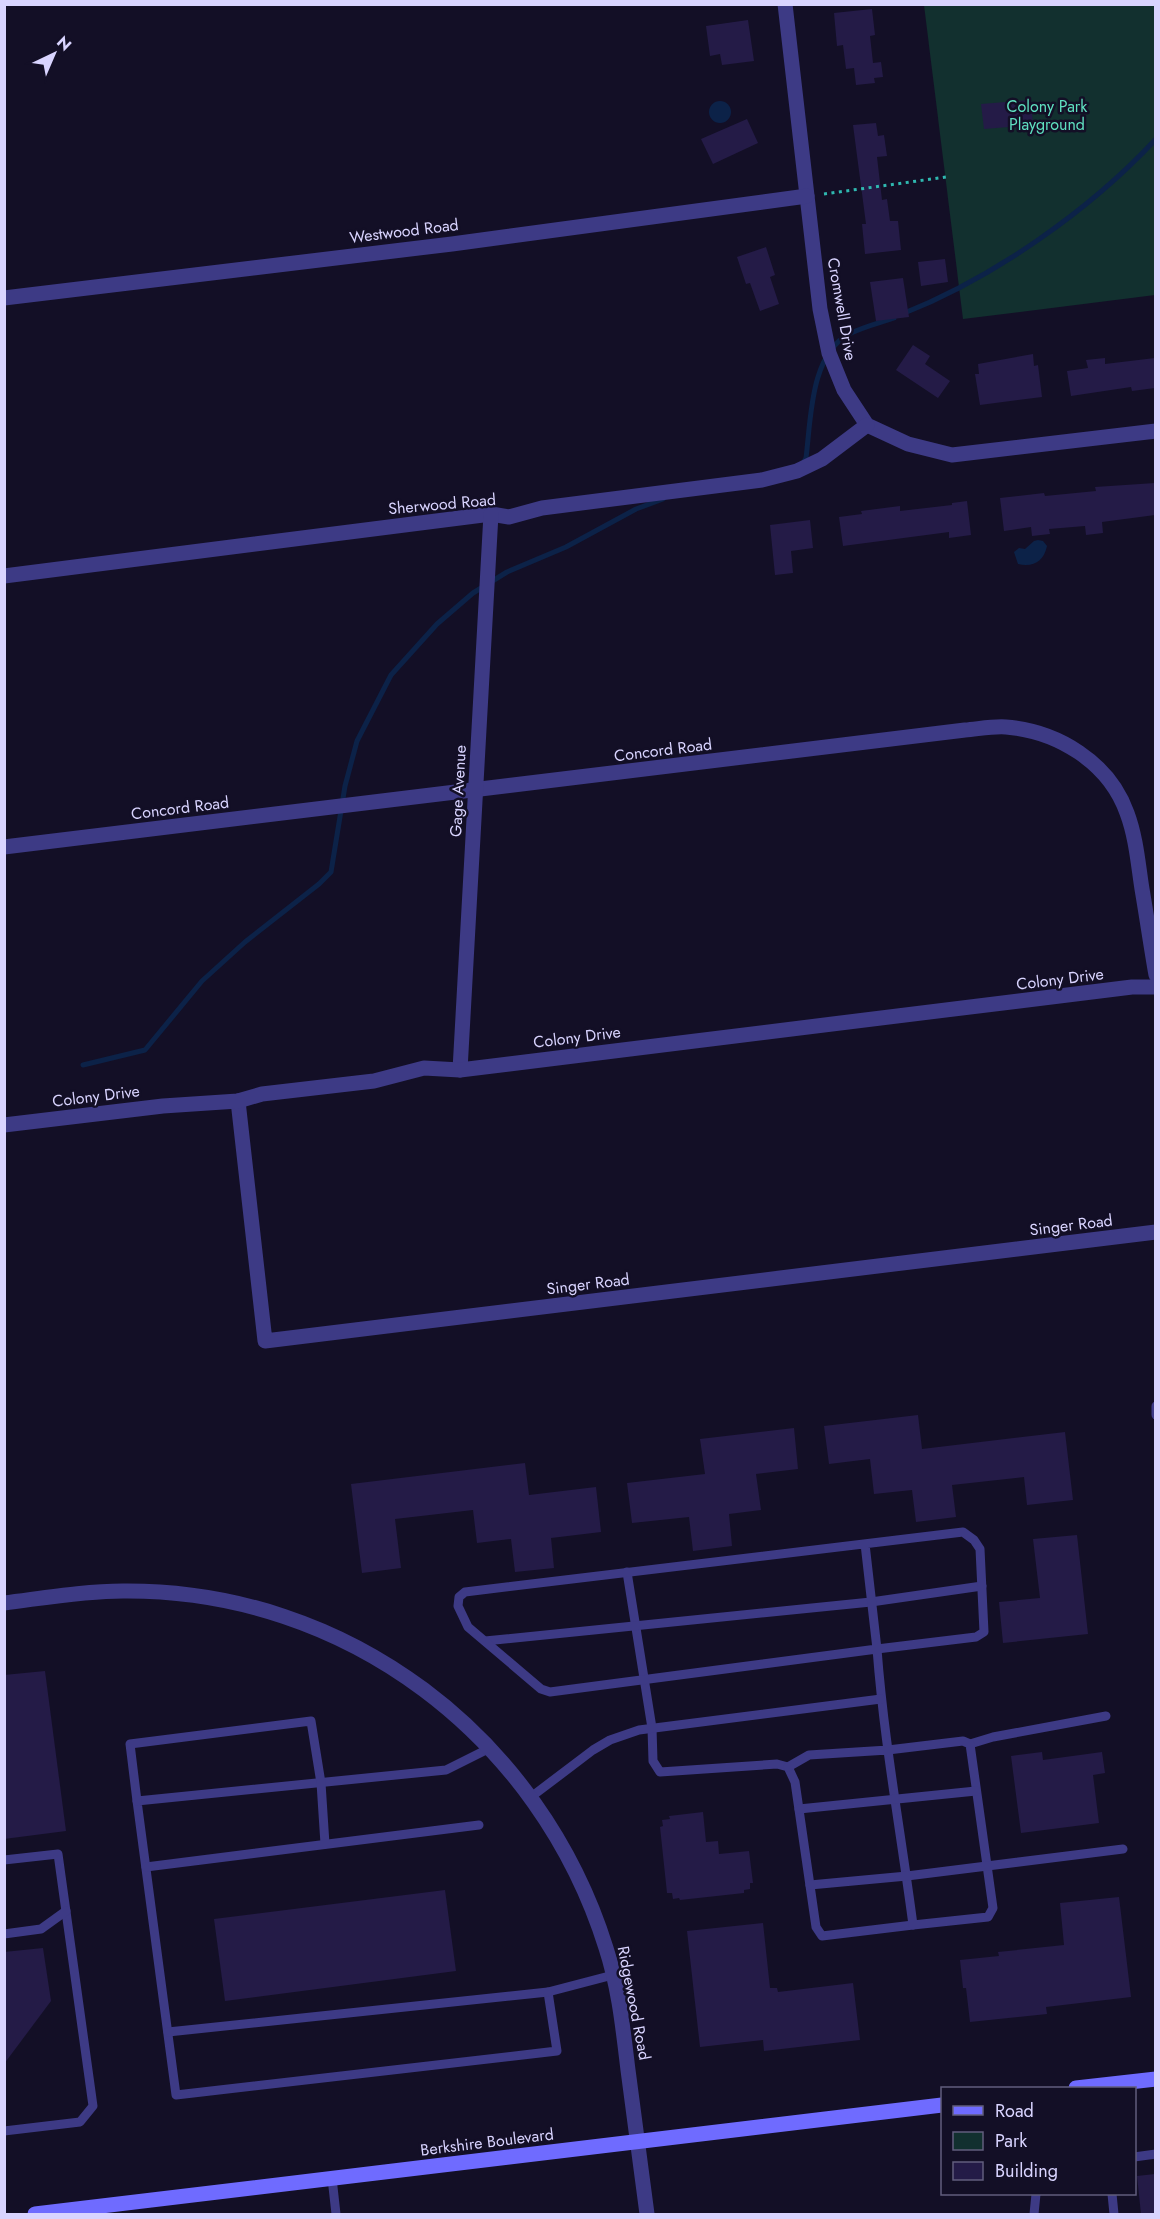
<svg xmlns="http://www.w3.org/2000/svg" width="1160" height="2219" font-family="Jost,sans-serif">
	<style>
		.green { fill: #12302f }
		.water { fill: #0c2248 }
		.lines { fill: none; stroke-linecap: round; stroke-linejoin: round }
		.stream { stroke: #0c2248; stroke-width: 5 }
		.building { fill: #241b47 }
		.path { stroke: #2fb8b0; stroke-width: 3; stroke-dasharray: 3 4.5; stroke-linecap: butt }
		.service { stroke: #3d3a85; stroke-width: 9 }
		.minor { stroke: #3d3a85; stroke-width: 15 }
		.tertiary { stroke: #3d3a85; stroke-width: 15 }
		.secondary { stroke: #6f6bff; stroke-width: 15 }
		.labels { text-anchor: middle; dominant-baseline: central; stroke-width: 5; stroke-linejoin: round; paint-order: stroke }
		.park-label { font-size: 16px; fill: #5fe0c0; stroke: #130f26 }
		.street-label { font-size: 16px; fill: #d9d4ff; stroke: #130f26 }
	</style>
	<rect width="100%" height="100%" fill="#130f26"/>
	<path class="green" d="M924,5H1155V295L963,319Z"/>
	<g class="water">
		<circle cx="720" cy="112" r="11"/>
		<path d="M1038,540L1043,541L1047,546C1044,561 1033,568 1018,564L1014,552L1019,548L1025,549L1034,541Z"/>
	</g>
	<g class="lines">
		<g class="stream">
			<path d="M902,314C993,278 1089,211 1156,139"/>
			<path d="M802,465L806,458C811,419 810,355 849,334C863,327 879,323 894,318"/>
			<path d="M83,1065L145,1050L202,981L245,942L319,884L331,872L345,786L357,741L391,675L437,624L473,593L507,572L566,547L636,509L663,499"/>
		</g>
	</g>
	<g class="building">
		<path d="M872,9L875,35L870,36L873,63L881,62L883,77L874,78L875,83L856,85L854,68L846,69L843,45L837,46L834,13Z"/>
		<path d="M748,20L754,61L722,65L720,54L710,56L706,26Z"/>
		<path d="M1031,100L1033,125L984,129L981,104Z"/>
		<path d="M747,119L758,143L713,164L701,139Z"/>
		<path d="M876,123L878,136L884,135L887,156L877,157L882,200L887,199L890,221H898L901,250L865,254L862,224H866L853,125Z"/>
		<path d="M766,247L775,275L770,277L779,304L760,311L750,283L746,284L737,257Z"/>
		<path d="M945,259L948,282L921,286L918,262Z"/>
		<path d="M903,278L909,317L876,321L870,282Z"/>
		<path d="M913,345L930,356L925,364L950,381L938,398L896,370Z"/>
		<path d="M1033,354L1034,366L1038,365L1042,397L980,405L975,374H979L978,364Z"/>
		<path d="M1105,358V364L1155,358V388L1132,391L1131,387L1071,396L1067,371L1088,368L1086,360Z"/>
		<path d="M1155,483V515L1102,522L1103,533L1086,535L1085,526L1049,529L1050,534L1032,536L1031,527L1004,531L1000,498L1044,493L1045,496L1096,491L1095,487Z"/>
		<path d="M967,501L971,535L949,538V532L843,546L839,517L862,514L861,511L900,506V511L952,505V503Z"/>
		<path d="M810,520L813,548L791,551L793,573L775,575L770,525Z"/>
		<path d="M918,1415L922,1449L1065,1432L1073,1500L1027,1505L1024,1477L952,1485L956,1517L916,1522L912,1490L874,1494L870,1459L829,1464L824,1426Z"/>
		<path d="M794,1428L798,1469L756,1474L761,1510L729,1514L732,1546L693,1551L689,1517L632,1523L627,1483L705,1474L700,1439Z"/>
		<path d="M525,1463L529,1495L596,1487L601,1532L551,1538L554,1568L515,1572L511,1539L477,1543L473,1510L395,1519L401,1568L362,1573L351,1484Z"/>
		<path d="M1077,1535L1088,1634L1003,1643L999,1602L1040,1598L1033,1539Z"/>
		<path d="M45,1671L66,1831L4,1839V1675Z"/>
		<path d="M1042,1752L1043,1760L1102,1752L1105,1773L1093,1775L1099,1823L1021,1833L1011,1756Z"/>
		<path d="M703,1812L706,1842L718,1841L719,1854L749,1851L753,1883H750V1889L744,1890V1893L680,1900L679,1898L673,1899L672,1893H667L660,1827L663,1826L662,1820L670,1819L669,1816Z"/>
		<path d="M445,1890L456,1971L225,2001L214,1919Z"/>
		<path d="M1119,1897L1131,1997L1046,2007L1047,2014L970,2022L966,1988H963L960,1960L999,1956L998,1952L1064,1945L1060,1903Z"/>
		<path d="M763,1923L770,1988H777L778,1992L853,1983L860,2040L764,2051L763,2040L700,2047L687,1931Z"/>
		<path d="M43,1948L51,2001L4,2064V1952Z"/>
		<path d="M1155,2174V2214H1141L1137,2176Z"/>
	</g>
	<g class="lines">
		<path class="path" d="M824,194L946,177"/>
		<g class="service">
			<path d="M1156,1406V1415"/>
			<path d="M627,1572L652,1728L653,1761L660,1772L777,1764L788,1767L795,1782L816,1927L822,1936L913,1925"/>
			<path d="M485,1641L871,1602L982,1586"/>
			<path d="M970,1744L993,1737L1106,1716"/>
			<path d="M490,1748L446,1770L137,1801L176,2095L557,2051L548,1992L613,1975"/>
			<path d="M788,1767L809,1755L888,1750L963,1741L970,1744L993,1908L988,1917L913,1925C901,1833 884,1742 877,1649L976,1637L984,1632L980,1549L974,1540L963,1532L465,1592L459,1597L458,1606L468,1627L541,1689L550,1692L877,1649L865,1544"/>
			<path d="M531,1797L593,1750L610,1740L639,1730L881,1699"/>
			<path d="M137,1801L130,1744L311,1721L321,1783L325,1844"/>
			<path d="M799,1809L976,1791"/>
			<path d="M4,1860L58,1854L93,2106L80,2122L4,2131"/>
			<path d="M146,1867L479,1825"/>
			<path d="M810,1885L907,1876L1123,1849"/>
			<path d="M4,1934L41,1929L66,1911"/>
			<path d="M168,2032L548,1992"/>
			<path d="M1134,2157L1156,2154"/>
			<path d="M332,2178L336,2214"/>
			<path d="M1112,2194L1114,2214"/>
			<path d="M1034,2214L1036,2194"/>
		</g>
		<g class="minor">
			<path d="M785,4L820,309L829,353L844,390L867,425L908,444L952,455L1156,431"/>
			<path d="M4,298L452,244L807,196"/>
			<path d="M4,576L491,514L509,517L542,508L762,480L797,471L822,459L867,425"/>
			<path d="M4,847L965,730C978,729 993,726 1006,727C1057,731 1109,762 1127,813C1136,837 1138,863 1142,889C1147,918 1151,947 1156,975"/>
			<path d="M460,1070L491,514"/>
			<path d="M238,1101L265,1341L1156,1232"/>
			<path d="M4,1125L163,1106L238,1101L262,1094L374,1081L424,1068L460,1070L1132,987H1156"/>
		</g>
		<path class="tertiary" d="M4,1603C44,1598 84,1591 123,1591C347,1589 540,1737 606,1948C619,1988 623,2029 628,2070C634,2118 641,2166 647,2214"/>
		<g class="secondary">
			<path d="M1076,2088L1156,2079"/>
			<path d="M35,2214L942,2105"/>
		</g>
	</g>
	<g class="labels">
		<g class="park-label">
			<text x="1047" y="106">Colony Park<tspan x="1047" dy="18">Playground</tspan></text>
		</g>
		<g class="street-label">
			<text transform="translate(404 231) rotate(-7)">Westwood Road</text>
			<text transform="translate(842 309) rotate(80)">Cromwell Drive</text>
			<text transform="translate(442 504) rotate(-5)">Sherwood Road</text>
			<text transform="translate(663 750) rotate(-7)">Concord Road</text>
			<text transform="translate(458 791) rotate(-87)">Gage Avenue</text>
			<text transform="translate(180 808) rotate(-7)">Concord Road</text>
			<text transform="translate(1060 979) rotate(-7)">Colony Drive</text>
			<text transform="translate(577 1037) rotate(-7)">Colony Drive</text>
			<text transform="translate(96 1096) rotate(-7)">Colony Drive</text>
			<text transform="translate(1071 1225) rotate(-7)">Singer Road</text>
			<text transform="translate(588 1284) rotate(-7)">Singer Road</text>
			<text transform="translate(634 2003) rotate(79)">Ridgewood Road</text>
			<text transform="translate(487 2142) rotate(-7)">Berkshire Boulevard</text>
		</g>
	</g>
	<rect width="1160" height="2219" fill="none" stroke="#d9d4ff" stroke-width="12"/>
	<rect x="941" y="2087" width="195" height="108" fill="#130f26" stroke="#625e7d" stroke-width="1.5"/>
	<rect x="953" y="2106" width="30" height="9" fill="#6f6bff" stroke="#625e7d" stroke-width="1.5"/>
	<text x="995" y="2117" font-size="18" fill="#d9d4ff">Road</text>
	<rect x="953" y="2132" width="30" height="18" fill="#12302f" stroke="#625e7d" stroke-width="1.5"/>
	<text x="995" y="2147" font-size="18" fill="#d9d4ff">Park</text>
	<rect x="953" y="2162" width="30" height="18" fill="#241b47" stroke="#625e7d" stroke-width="1.5"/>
	<text x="995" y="2177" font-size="18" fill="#d9d4ff">Building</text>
	<g transform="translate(54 54) rotate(44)" stroke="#130f26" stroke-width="4.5" paint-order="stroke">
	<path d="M0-4.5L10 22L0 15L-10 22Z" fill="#d9d4ff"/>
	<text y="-9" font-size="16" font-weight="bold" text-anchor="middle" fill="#d9d4ff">N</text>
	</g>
</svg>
